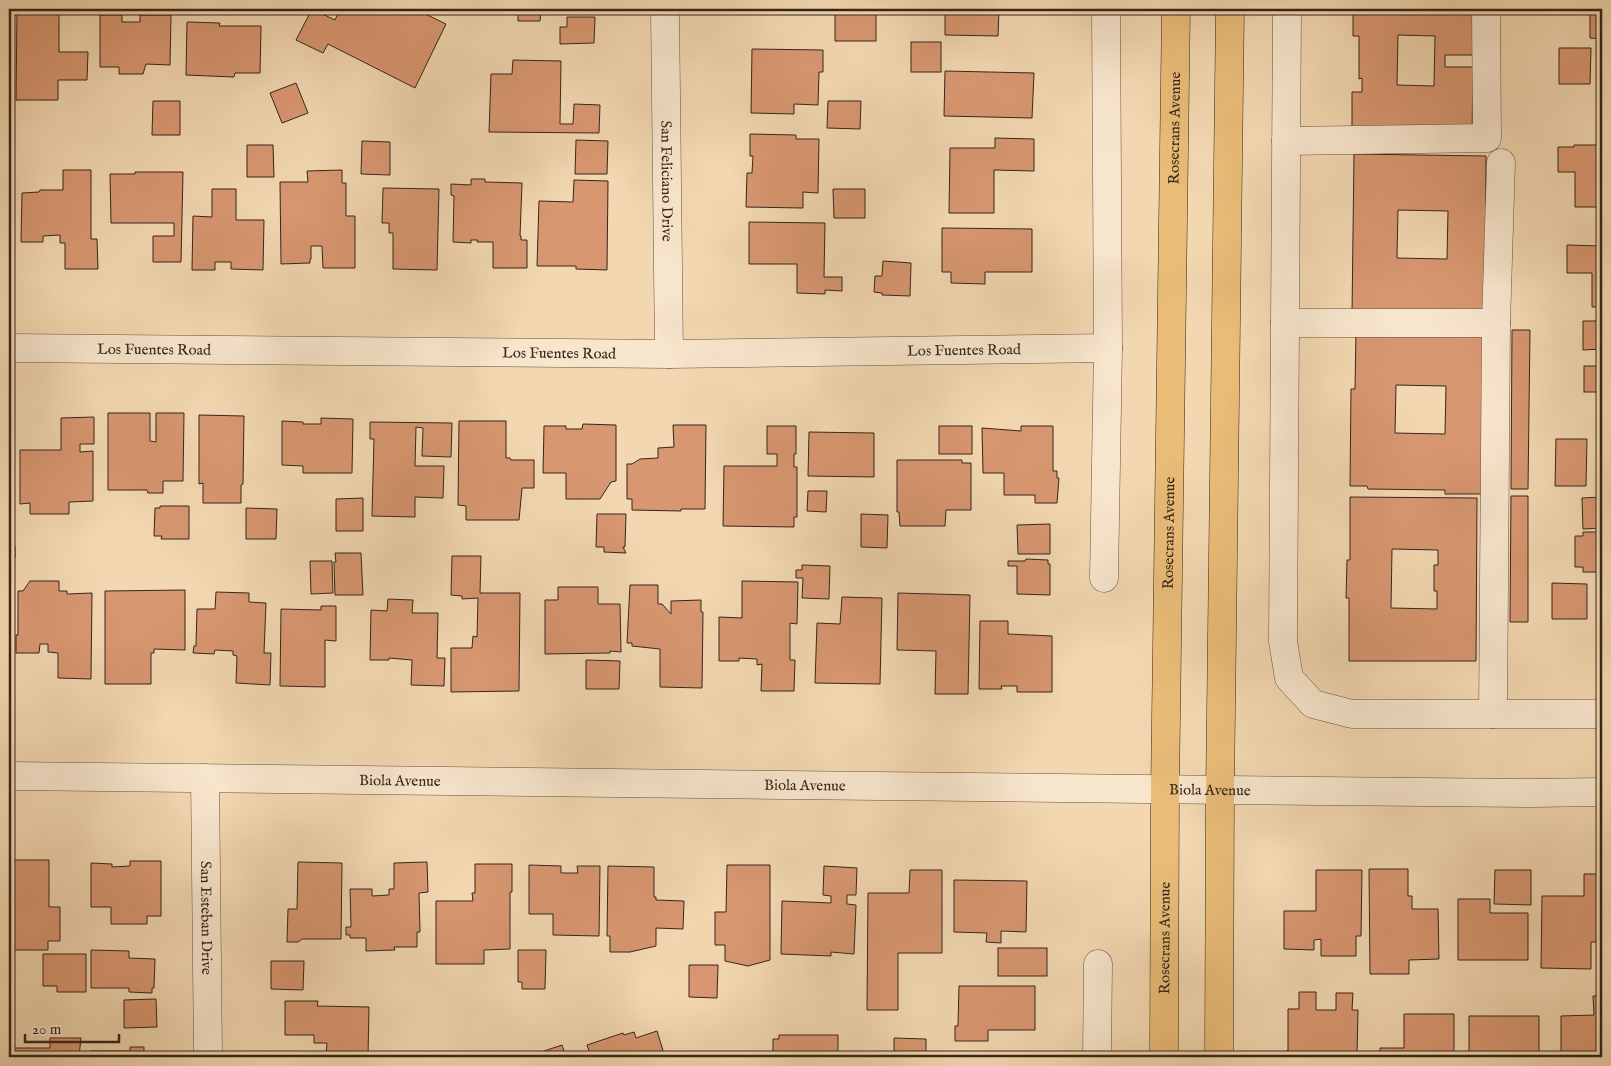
<svg xmlns="http://www.w3.org/2000/svg" width="1611" height="1066" font-family="'IM FELL English',serif">
	<style>
		.building { fill: #d89771; stroke: #36251c; fill-rule: evenodd }
		.lines { fill: none; stroke-linecap: round; stroke-linejoin: round }
		.minor-casing { stroke: #655241; stroke-width: 29 }
		.major-casing { stroke: #36251c; stroke-width: 29 }
		.minor { stroke: #f7e5cc; stroke-width: 28 }
		.major { stroke: #e9bc78; stroke-width: 28 }
		.labels { text-anchor: middle; dominant-baseline: central; stroke-width: 4.5; stroke-linejoin: round; paint-order: stroke }
		.street-label { font-size: 15px; fill: #36251c; stroke: #f7e5cc }
	</style>
	<rect width="100%" height="100%" fill="#f2d7b0"/>
	<filter id="stains"><feTurbulence type="fractalNoise" baseFrequency=".004" numOctaves="4"/><feColorMatrix values="0 0 0 0 .2 0 0 0 0 .09 0 0 0 0 .02 0 0 0 .5 -.17"/></filter>
	<radialGradient id="worn" r=".72"><stop offset=".6" stop-color="#630" stop-opacity="0"/><stop offset="1" stop-color="#630" stop-opacity=".3"/></radialGradient>
	<g class="building">
		<path d="M17,9H59V52H88L87,80H58V100H16Z"/>
		<path d="M312,9L335,20L340,9H415L446,24L415,88L328,44L323,53L296,40Z"/>
		<path d="M518,9H598V11H541L540,21H518Z"/>
		<path d="M820,9H869V12H876V41H835V14H820Z"/>
		<path d="M945,9H999L998,36L945,35Z"/>
		<path d="M1353,9H1473V55H1445V67H1473L1472,136H1352V92H1362V78L1359,79V36H1353ZM1398,35L1435,36L1434,86L1397,85Z"/>
		<path d="M1590,9H1602V39L1590,38Z"/>
		<path d="M100,15H122V22H140V15H171L170,65L146,64L143,74H119V67H100Z"/>
		<path d="M567,17H595L594,43L560,44V27H567Z"/>
		<path d="M187,22L220,23L219,26H261L260,73H235L234,77L186,75Z"/>
		<rect x="911" y="42" width="30" height="30"/>
		<path d="M1559,48H1591L1590,84H1559Z"/>
		<path d="M752,49L823,50V72H819L818,105L794,104V114L751,113Z"/>
		<path d="M513,60L561,61L560,124H573L574,104L600,105L599,133L489,132L491,74H512Z"/>
		<path d="M945,71L1034,73L1032,118L944,116Z"/>
		<path d="M296,83L308,113L282,123L270,93Z"/>
		<path d="M153,101H180V135H152Z"/>
		<path d="M828,101H861L860,129L827,128Z"/>
		<path d="M750,134L796,135V139H819L818,193L803,192V208L746,207L747,173H752L753,156H750Z"/>
		<path d="M995,138L1034,139V171L994,170V213H949L950,148H995Z"/>
		<path d="M576,140L608,141L607,174H575Z"/>
		<path d="M362,141L390,142V175L361,174Z"/>
		<path d="M247,145H273L274,177H247Z"/>
		<path d="M1574,145H1602V207H1575V172H1558V147H1574Z"/>
		<path d="M1354,154L1486,156L1485,315L1352,314ZM1398,210L1448,211L1447,259L1397,258Z"/>
		<path d="M63,170H91V239H97L98,269H65V243H60V235L43,236V242H21L22,193L39,192L40,190H63Z"/>
		<path d="M342,170V183H346V216H355V268H323L322,246H311V259H310V263L281,264L280,182H308L307,171Z"/>
		<path d="M135,172H183L181,262H153V236H174V223H111L110,174H135Z"/>
		<path d="M471,179H485V182L522,183L520,236H521V240H527V268H493V242H477L478,240H471V243L453,242L454,196L451,195V184L471,185Z"/>
		<path d="M574,180L608,181L607,270L576,269V266H537L539,201L573,202Z"/>
		<path d="M383,188L439,189L437,270L393,269V233H389V223H382Z"/>
		<path d="M212,189H236V220H264L263,270L231,269V262H215V270H192L193,216L212,217Z"/>
		<path d="M833,189H865V218H834Z"/>
		<path d="M749,222L825,223L824,277H842V291L825,290V294L797,293V264H749Z"/>
		<path d="M942,228L1032,229V272H985V284L951,283V272H942Z"/>
		<path d="M1567,245L1602,246V307H1592V273H1567Z"/>
		<path d="M883,261L911,263L910,296L882,295V293L874,292L875,276H882Z"/>
		<path d="M1583,321H1602V355V349L1583,350Z"/>
		<path d="M1485,330L1481,494H1445V490L1368,489L1367,486H1350L1351,389H1355L1356,332ZM1396,385L1446,386L1445,434L1395,433Z"/>
		<path d="M1512,330H1530L1528,489H1511Z"/>
		<rect x="1584" y="366" width="18" height="26"/>
		<path d="M108,413H150V441L156,442V413H184L183,481H163V493H148L147,490H108Z"/>
		<path d="M199,415L244,416L243,484L241,485V503H203V483L199,484Z"/>
		<path d="M94,417V444H80V452L93,451V501L69,502V514H30V503L20,504V450H61V418Z"/>
		<path d="M321,418L353,419L352,473H303V466L282,465V421L303,422V424H321Z"/>
		<path d="M459,421H506V458H510L511,460H534V488H522L519,520H466V506L458,505Z"/>
		<path d="M370,422L452,423L451,457L422,456L423,428L416,427L415,466H444L443,498L415,497V517L372,516L374,439H370Z"/>
		<path d="M583,424L616,425V481L611,482L600,499H566V473H543L544,426H566V429H582Z"/>
		<path d="M673,425H706L705,509H681V511L632,510V499H627V464H632L640,459L658,458V448L674,447Z"/>
		<path d="M767,426H796V454H794V467H797V517H794V527L723,526L724,466H777V454H767Z"/>
		<rect x="939" y="426" width="33" height="28"/>
		<path d="M1021,426H1053V471H1057V478H1059L1057,503H1035V495H1004V473H983L982,428L1021,431Z"/>
		<path d="M809,432L874,433V477L808,476Z"/>
		<path d="M1556,439H1587L1586,486H1555Z"/>
		<path d="M897,460H962V463H971V510H946L945,526H900L899,512H897Z"/>
		<path d="M808,491H827L826,512L807,511Z"/>
		<path d="M1511,496H1528V622H1510Z"/>
		<path d="M1350,497L1477,498L1476,661H1349V598H1346L1347,560H1350ZM1392,549L1438,550V565H1434V591H1437V609L1391,608Z"/>
		<path d="M1602,497V528L1583,529L1582,498Z"/>
		<path d="M363,498V531H336V499Z"/>
		<rect x="9" y="504" width="4" height="34"/>
		<path d="M160,506H189V539H161L162,536H154L155,508H160Z"/>
		<path d="M246,508L277,509L276,539H246Z"/>
		<path d="M597,514H626L625,547H623L626,553L604,552V547H596Z"/>
		<path d="M861,514L888,515L887,548L861,547Z"/>
		<path d="M1050,524V554H1018L1017,525Z"/>
		<path d="M1583,532H1602V572H1583V567H1575V536H1583Z"/>
		<rect x="9" y="547" width="6" height="10"/>
		<path d="M335,553H361L363,595H335L334,562H336Z"/>
		<path d="M452,556H481L480,593H520L519,691L451,692V648H472L473,636L477,637L478,598L462,599V596L451,595Z"/>
		<path d="M9,559H14L13,591H9L10,593H9Z"/>
		<path d="M1026,559L1048,560V564H1050V595L1017,594V566H1008V561H1025Z"/>
		<path d="M310,561H332L333,593L311,594Z"/>
		<path d="M802,565L830,566L829,599L802,598L803,578H796V570H802Z"/>
		<path d="M30,581H59V591H67V594L92,593L91,679L58,678V653L48,652V644H40L39,653H16V635H18V591H23Z"/>
		<path d="M742,581L798,582L797,624L790,623V660H795L794,691H761L762,664L757,665V659L739,658V661H719V617L742,618Z"/>
		<path d="M1552,583L1587,584V619H1552Z"/>
		<path d="M630,585H658V604H662L671,614V601L701,600V612H703L702,688L660,687V649L632,646V643H627Z"/>
		<path d="M558,587H598V604H620L621,652L610,651V653L545,654V600H558Z"/>
		<path d="M185,590V650L154,649V653H151V684H105V591Z"/>
		<path d="M216,592L249,593V602L266,603L264,653H271L270,685L236,683L237,656L233,655V651L215,650L214,654L193,653L194,646H196L197,609H215Z"/>
		<path d="M898,593L970,595L968,694H935L936,651L897,650Z"/>
		<path d="M842,597L882,598L880,684L815,683L817,623L840,624Z"/>
		<path d="M388,599L413,600L412,613H438L437,658H445L444,686L411,685L412,660L389,658V660H370L371,610L387,611Z"/>
		<path d="M321,606H336V641L325,640V687L280,686L281,609L321,610Z"/>
		<path d="M980,621H1008V634L1052,636V692H1017V686H1001L1002,689H979Z"/>
		<path d="M586,660L620,661L619,689H586Z"/>
		<path d="M9,860H49V907H60V941H48V950H9Z"/>
		<path d="M130,861H161V916H147V924H111V907H91V863L112,864V867L130,866Z"/>
		<path d="M298,862L342,863L341,939H302L298,942H287L288,909H297Z"/>
		<path d="M427,862L428,892L419,893L420,932H417V947H394L395,950L366,951V938H350V935H346V927H351L350,889H372V896L389,895V889H394V863Z"/>
		<path d="M475,864H512V892H510V949L484,950V964H436V901H473L472,893H475Z"/>
		<path d="M529,865L561,866V873H578L577,866H600L599,936L553,935V914H529Z"/>
		<path d="M727,865H770V960L748,966L725,961V945H715V912H726Z"/>
		<path d="M608,866L654,867V897H656V900L684,901L683,929L656,928V946L630,952H610V936H607Z"/>
		<path d="M824,866L857,868L856,895H847V904L856,905L854,954L831,952V956L781,954L782,901L831,903V896L823,895Z"/>
		<path d="M1369,869H1408V896H1412V909H1438L1439,959L1409,960V974H1370Z"/>
		<path d="M910,870H942V953H898V1010H867L868,893H909Z"/>
		<path d="M1316,870H1362L1361,936H1356V956H1321V939L1314,940V950L1284,949V911H1316Z"/>
		<path d="M1495,870H1531V905L1494,904Z"/>
		<path d="M1584,874H1602V942H1591V969L1541,968L1542,896H1584Z"/>
		<path d="M954,880L1027,881L1026,932L1001,931V943L986,942L987,933L954,932Z"/>
		<path d="M1458,899H1490V913H1528V960H1458Z"/>
		<rect x="998" y="948" width="49" height="28"/>
		<path d="M91,950L129,951V958L155,959L154,988H152V993L129,992V988H91Z"/>
		<path d="M518,950H546L545,989H522V982H518Z"/>
		<path d="M43,954H86V992H57V986H43Z"/>
		<path d="M271,961H304L303,990L271,989Z"/>
		<path d="M689,965H718L717,998L689,997Z"/>
		<path d="M959,986H1035V1030H988V1041H955V1026H958Z"/>
		<path d="M1299,992H1316V1010H1336V993H1353L1352,1010H1358L1357,1057H1286V1051H1288V1009H1299Z"/>
		<path d="M1593,996H1602V1057H1561V1016L1594,1015Z"/>
		<path d="M156,999L157,1027L124,1028V1000Z"/>
		<path d="M285,1001H318L317,1006L369,1007L368,1057H326L327,1043H314V1035H285Z"/>
		<path d="M1404,1014H1454V1057H1380V1048H1404Z"/>
		<path d="M1469,1016H1539V1057H1467L1469,1056Z"/>
		<path d="M657,1031L665,1057H591L587,1045L623,1033L624,1035L634,1032L636,1038Z"/>
		<path d="M779,1035H838V1057H848H773V1039H779Z"/>
		<path d="M50,1038H81L79,1057H9V1048H50Z"/>
		<path d="M894,1038L926,1039V1057H894Z"/>
		<path d="M562,1045L566,1057H536L535,1054Z"/>
		<path d="M130,1047H144V1057H90V1051H130Z"/>
	</g>
	<g class="lines">
		<defs>
			<g id="minor">
				<path id="s1" d="M665,9L669,354"/>
				<path d="M1287,9L1283,641L1289,678L1313,704L1352,714H1602"/>
				<path d="M1286,141L1487,138L1486,9"/>
				<path d="M1285,323H1496L1493,714"/>
				<path d="M1496,323L1501,163"/>
				<path id="s2" d="M9,348L669,354L1108,348"/>
				<path d="M1104,578L1108,348L1106,9"/>
				<path id="s3" d="M9,776L1318,791L1532,793L1602,792"/>
				<path id="s4" d="M205,778L208,1057"/>
				<path d="M1097,1057L1098,964"/>
			</g>
			<g id="major">
				<path id="s5" d="M1164,1057L1165,789L1176,9"/>
				<path d="M1219,1057L1220,790L1230,9"/>
			</g>
		</defs>
		<use href="#minor" class="minor-casing"/>
		<use href="#major" class="major-casing"/>
		<use href="#minor" class="minor"/>
		<use href="#major" class="major"/>
	</g>
	<g class="labels">
		<g class="street-label">
			<text stroke="none"><textPath href="#s5" startOffset="929">Rosecrans Avenue</textPath></text>
			<text stroke="none"><textPath href="#s1" startOffset="172">San Feliciano Drive</textPath></text>
			<text stroke="none"><textPath href="#s2" startOffset="145">Los Fuentes Road</textPath></text>
			<text stroke="none"><textPath href="#s2" startOffset="955">Los Fuentes Road</textPath></text>
			<text stroke="none"><textPath href="#s2" startOffset="550">Los Fuentes Road</textPath></text>
			<text stroke="none"><textPath href="#s5" startOffset="524">Rosecrans Avenue</textPath></text>
			<text stroke="none"><textPath href="#s3" startOffset="391">Biola Avenue</textPath></text>
			<text stroke="none"><textPath href="#s3" startOffset="796">Biola Avenue</textPath></text>
			<text stroke="none"><textPath href="#s3" startOffset="1201">Biola Avenue</textPath></text>
			<text stroke="none"><textPath href="#s4" startOffset="140">San Esteban Drive</textPath></text>
			<text stroke="none"><textPath href="#s5" startOffset="119">Rosecrans Avenue</textPath></text>
		</g>
	</g>
	<rect width="1611" height="1066" fill="none" stroke="#f2d7b0" stroke-width="30"/>
	<rect x="10" y="10" width="1591" height="1046" fill="none" stroke="#36251c" stroke-width="2.5"/>
	<rect x="15" y="15" width="1581" height="1036" fill="none" stroke="#36251c"/>
	<path d="M25 1034v8h94v-8" fill="none" stroke="#36251c" stroke-width="2.5"/>
	<text x="32" y="1034" font-size="15" fill="#36251c" stroke="#f7e5cc" stroke-width="4" paint-order="stroke">20 m</text>
	<rect width="100%" height="100%" filter="url(#stains)"/>
	<rect width="100%" height="100%" fill="url(#worn)"/>
</svg>
